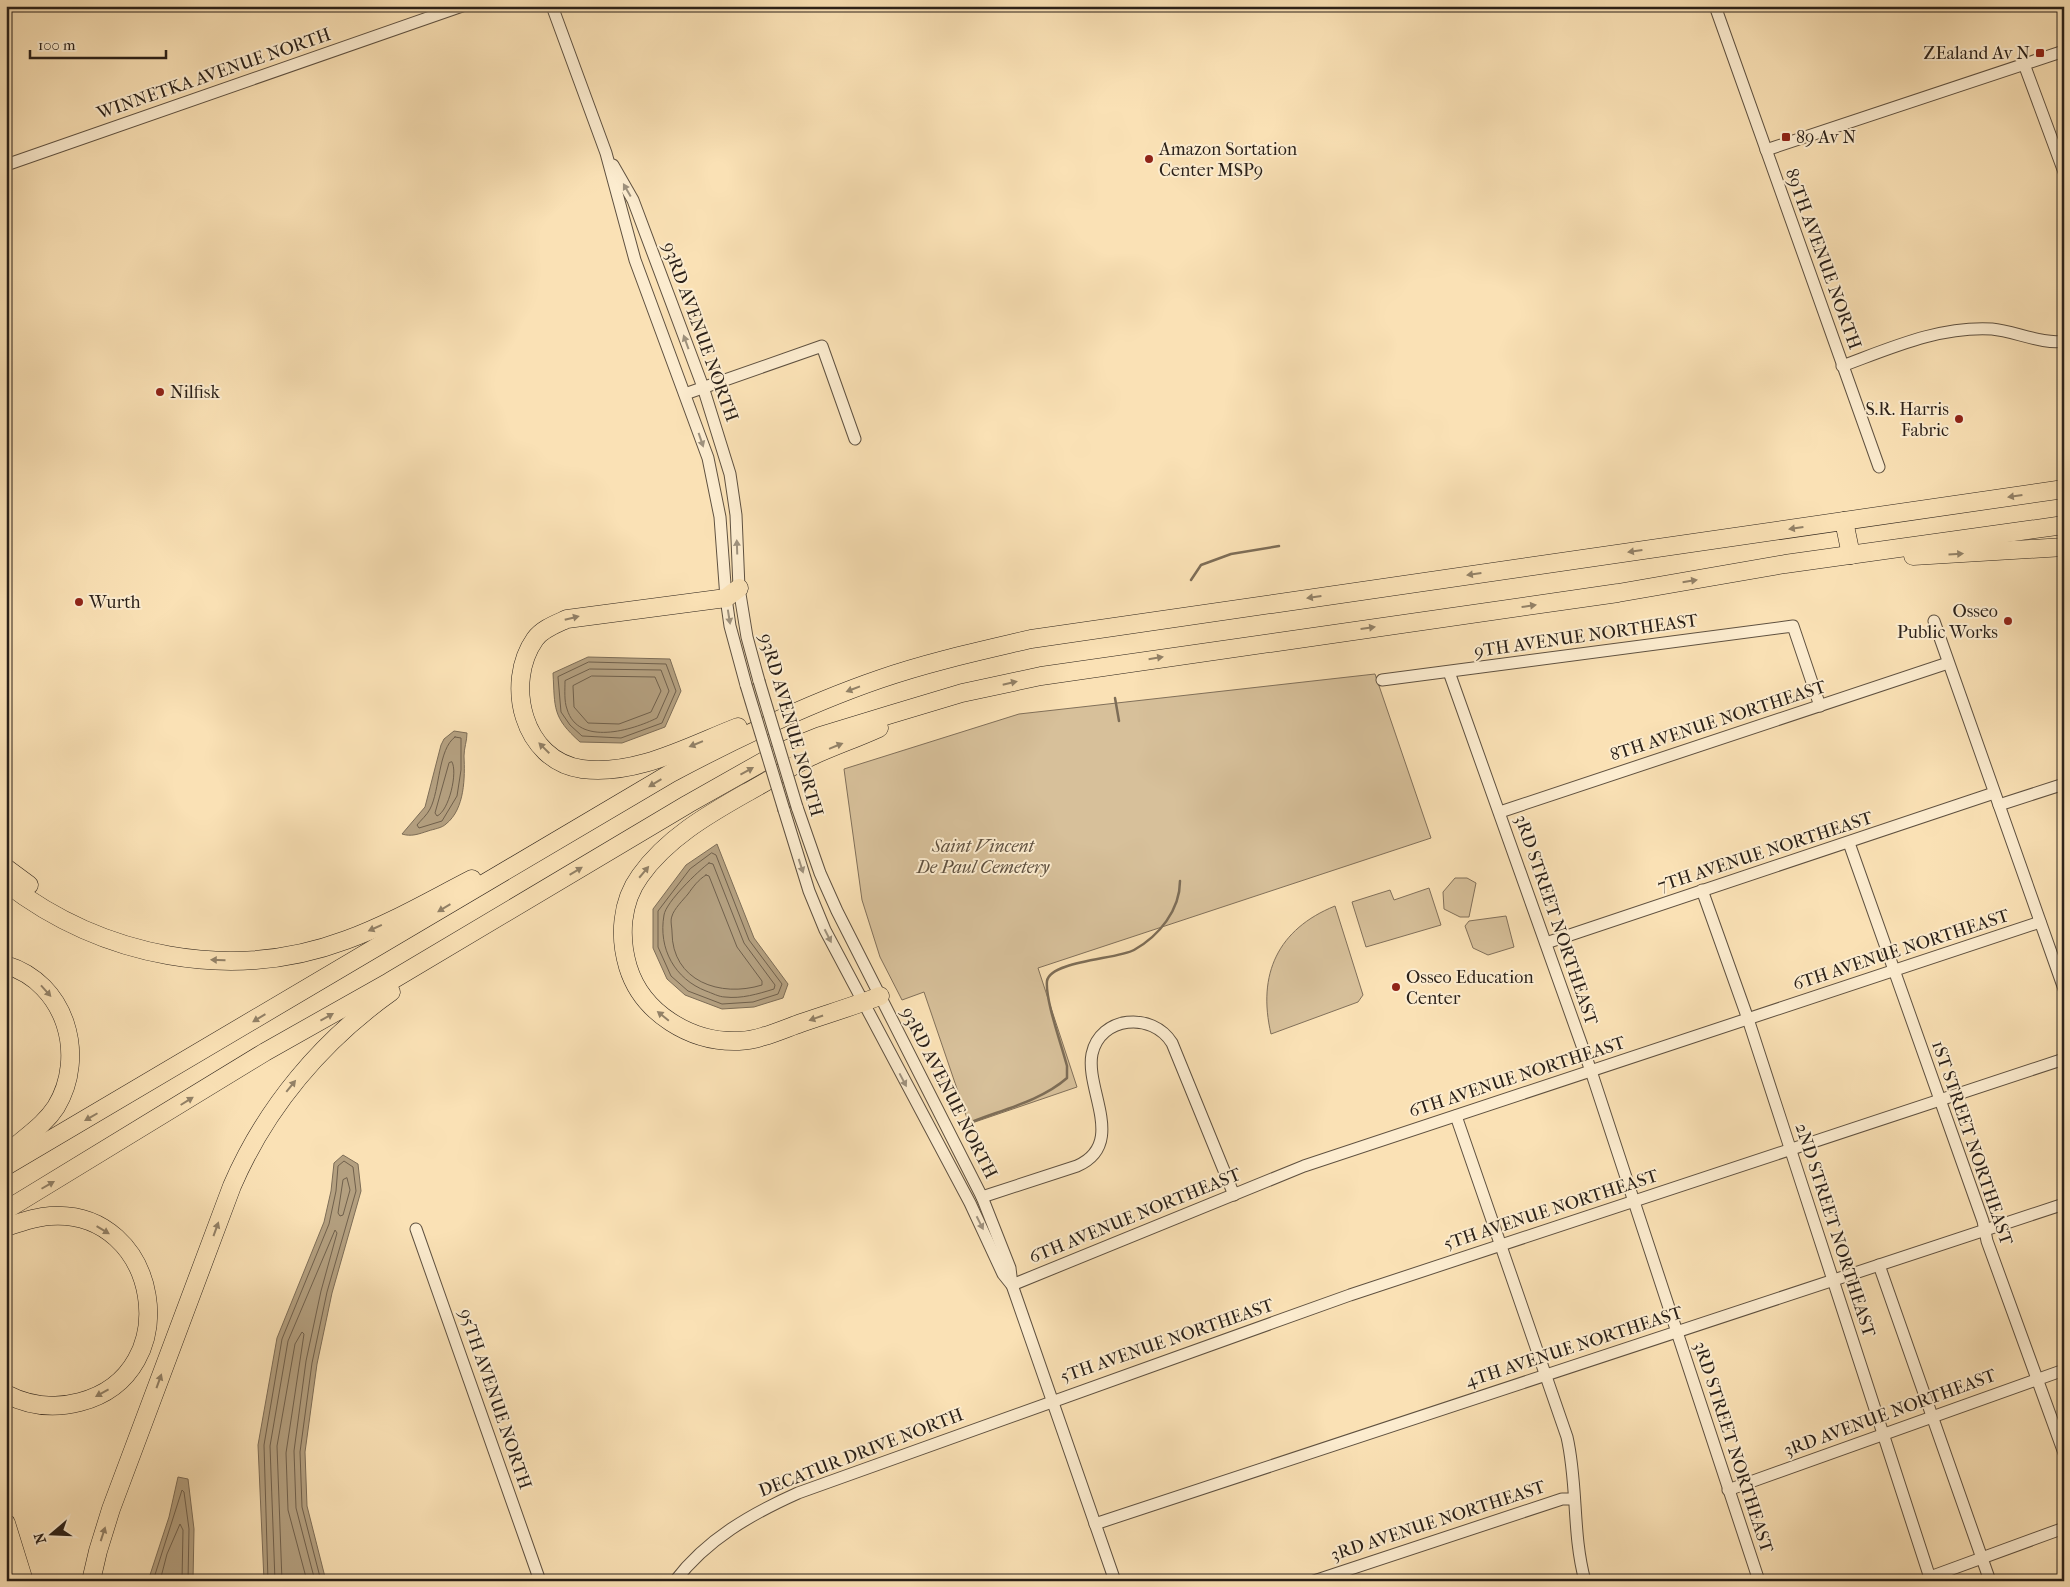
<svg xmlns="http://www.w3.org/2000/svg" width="2070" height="1587" font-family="'IM FELL French Canon',serif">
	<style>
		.green { fill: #d7c09a; stroke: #81705a }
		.water { fill: #b4a080; stroke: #7d6d57 }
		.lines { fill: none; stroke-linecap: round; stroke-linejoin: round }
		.shore { stroke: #70604c; stroke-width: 1 }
		.stream { stroke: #7d6d57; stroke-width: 2.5 }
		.minor-casing { stroke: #5f5140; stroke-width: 13 }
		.highway-casing { stroke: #2b2119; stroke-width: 19 }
		.minor { stroke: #fceccf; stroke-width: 11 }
		.highway { stroke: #fae1b5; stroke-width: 18 }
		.minor-bridge-casing { stroke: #5f5140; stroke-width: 13; stroke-linecap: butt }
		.minor-bridge { stroke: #fceccf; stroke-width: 11 }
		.oneway { fill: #9e917d }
		.oneway2 { fill: #928167 }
		.poi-dot { fill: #8f2418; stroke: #fceccf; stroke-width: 2 }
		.labels { text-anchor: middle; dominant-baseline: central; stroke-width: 4; stroke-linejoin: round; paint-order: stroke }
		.poi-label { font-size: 18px; fill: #2b2119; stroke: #fceccf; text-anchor: start }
		.street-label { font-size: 18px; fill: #2b2119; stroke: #fceccf }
		.park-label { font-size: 18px; font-style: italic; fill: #5f5140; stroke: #fceccf }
	</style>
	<rect width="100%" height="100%" fill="#fae1b5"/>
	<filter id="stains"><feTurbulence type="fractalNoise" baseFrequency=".004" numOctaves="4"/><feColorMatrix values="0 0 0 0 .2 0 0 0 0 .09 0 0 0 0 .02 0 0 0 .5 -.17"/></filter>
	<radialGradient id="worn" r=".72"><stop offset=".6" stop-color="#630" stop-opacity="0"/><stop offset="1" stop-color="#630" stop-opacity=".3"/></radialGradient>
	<g class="green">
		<path d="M1375,674L1431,838L1038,968L1077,1087L969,1124L924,992L902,1000L880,957L862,900L844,769L1019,714Z"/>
		<path d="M1455,878H1467L1476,883L1469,917H1460L1444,909L1443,892Z"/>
		<path d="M1429,888L1441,925L1366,947L1352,902L1390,890L1394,900Z"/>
		<path d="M1335,906L1363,995L1358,1002L1271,1034C1257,974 1278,929 1335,906Z"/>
		<path d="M1506,916L1514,947L1488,955L1473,948L1465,926L1469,921Z"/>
	</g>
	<g class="water">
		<path d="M588,657L670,659L681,691L665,727L622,743L580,742C552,717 555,708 553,673Z"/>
		<path d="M454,731L467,733C467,741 464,748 464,756C465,777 465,809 446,824C442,828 434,829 428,831C419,834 411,837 402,834L425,807L441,745L444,739Z"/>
		<path d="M717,844L754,938L788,984L783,998L754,1007L722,1009L685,995L667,979L653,948V909L686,865Z"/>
		<path d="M343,1155L358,1164L361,1191L332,1293L317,1364L305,1452L307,1506L326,1581H264L258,1445L277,1338L324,1222L331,1191L334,1163Z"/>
		<path d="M178,1477L188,1479L194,1529L193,1581H148L169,1517Z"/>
	</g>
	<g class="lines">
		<g class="shore">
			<path d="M589,662L666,664L676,691L662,723L621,738L582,736L570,725L561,712L558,677Z"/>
			<path d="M590,669L661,670L669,691L657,718C633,730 578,747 567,709C564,701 565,690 565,681Z"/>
			<path d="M592,676L655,677L661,691L651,712L619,724L588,723L574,707L573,686Z"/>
			<path d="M455,737L461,738V770L457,796L442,821L419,828L417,825C421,820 427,815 430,809C440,790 438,749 455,737Z"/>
			<path d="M452,762C458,772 449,811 437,816L435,813L449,763Z"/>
			<path d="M712,853L716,855L749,940L782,984L778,994L753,1002L722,1004L688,991L671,976L658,947V911L690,869Z"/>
			<path d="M709,863L713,864L744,943L775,985L774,989C758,994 741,999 725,997C719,997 712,993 706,991C675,979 658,949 664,915C666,902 698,871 709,863Z"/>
			<path d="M706,875L709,876L737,947L762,981V985C720,998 672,981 672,932C672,927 670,921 672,916C674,909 683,900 688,894C693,887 698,880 706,875Z"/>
			<path d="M347,1178L350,1190L343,1215L340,1216L338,1213L343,1180Z"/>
			<path d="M153,1581L182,1490L184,1492L189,1529L188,1581"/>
			<path d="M160,1581L167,1554L180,1524L183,1530L182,1581"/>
			<path d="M268,1581L264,1445L282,1339L329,1224L336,1191L338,1166L344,1161L353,1167L356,1191L327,1292L312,1363L300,1452L302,1507L321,1581"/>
			<path d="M275,1581L270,1446L288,1341L335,1230L337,1233L321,1291L306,1361L294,1451L296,1508L315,1581"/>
			<path d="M282,1581L277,1446L295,1344L302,1332L304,1334L286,1453L288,1510L307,1581"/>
		</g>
		<g class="stream">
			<path d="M1191,580L1201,565L1231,554L1279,546"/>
			<path d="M1115,698L1119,721"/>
			<path d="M974,1121C1005,1109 1042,1100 1067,1078V1066C1062,1046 1045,1000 1047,981C1050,961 1118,959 1134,950C1159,936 1180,910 1180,881"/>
		</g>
		<defs>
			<g id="minor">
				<path d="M552,6L606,153L635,260L708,458L720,517L726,598L730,626L746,685"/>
				<path d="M1715,6L1879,467"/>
				<path d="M2024,64L2064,172"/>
				<path d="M1766,150L2064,51"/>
				<path d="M6,165L462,6"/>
				<path d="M613,165L633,200L703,387L730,474L736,515L739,588L747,637L759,681"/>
				<path d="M1842,366C1891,348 1939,326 1992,329C2014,331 2044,345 2064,341"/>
				<path d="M685,394L822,346L855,439"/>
				<path d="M1934,621L2064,989"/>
				<path d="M1449,672L1591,1071L1759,1581"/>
				<path d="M1382,680L1793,626L1820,706"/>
				<path d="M1999,805L2064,784"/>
				<path d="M797,807L820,873L837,911L982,1197L1010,1268L1012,1285L1115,1581"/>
				<path d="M784,810L809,891L825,930L970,1203L1003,1274L1011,1284"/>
				<path d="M1500,812L1948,663"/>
				<path d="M1849,843L1983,1221L1987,1241L2064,1453"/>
				<path d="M1702,890L1748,1019L1931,1581"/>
				<path d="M1546,943L1994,793"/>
				<path d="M1456,1116L1567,1437C1578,1485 1572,1533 1585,1581"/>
				<path d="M982,1197L1077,1166C1127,1144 1085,1090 1092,1054C1100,1016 1152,1011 1172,1043L1234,1195"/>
				<path d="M416,1229L540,1581"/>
				<path d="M1879,1265L1990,1581"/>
				<path d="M1012,1285L1304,1166L2040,922"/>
				<path d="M1728,1490L2064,1370"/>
				<path d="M1095,1524L2064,1204"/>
				<path d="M1930,1577L2064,1528"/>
				<path d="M675,1581C707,1539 751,1514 798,1493L1350,1295L2064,1059"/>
				<path d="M1314,1581L1562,1499H1574"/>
			</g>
			<g id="highway">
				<path d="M1844,521L1851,555"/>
				<path d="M1913,556L2064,547"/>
				<path d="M738,727C689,746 636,776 582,769C523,761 504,683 535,639C542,629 556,624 567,619L726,598L739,588"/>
				<path d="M879,728C857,738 834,746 812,756C790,767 768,781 746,793C707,815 666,839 640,876C621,902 619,937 628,967C642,1013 691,1043 739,1041C760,1040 781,1030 801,1023C827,1014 854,1006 880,996"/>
				<path d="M6,868L29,885"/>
				<path d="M6,883C102,957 231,983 346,940C390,924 431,900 472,879"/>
				<path d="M6,965C66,983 87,1056 56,1107C43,1127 23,1138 6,1155"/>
				<path d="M6,1166L671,773C739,737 807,704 880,679C929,662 980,651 1031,639L2064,489"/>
				<path d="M6,1210L265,1052L389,982L688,804L780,752L820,736L892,714L962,693L1041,676L1618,593L1785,564L2064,525"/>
				<path d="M6,1227C21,1222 35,1217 50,1216C160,1208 188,1374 80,1402C54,1409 29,1406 6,1394"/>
				<path d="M6,1523L24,1581"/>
				<path d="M91,1581L98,1551L111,1509L232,1186C266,1107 322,1041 391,992"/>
			</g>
		</defs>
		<use href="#minor" class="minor-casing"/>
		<use href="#highway" class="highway-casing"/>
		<use href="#minor" class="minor"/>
		<use href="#highway" class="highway"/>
		<defs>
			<g id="minor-bridge">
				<path d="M759,681L797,807"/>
				<path d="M746,685L784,810"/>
			</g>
		</defs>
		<use href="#minor-bridge" class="minor-bridge-casing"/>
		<use href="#minor-bridge" class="minor-bridge"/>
	</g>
	<defs><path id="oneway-solid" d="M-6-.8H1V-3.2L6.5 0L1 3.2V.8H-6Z" transform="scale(1.25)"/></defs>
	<g class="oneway">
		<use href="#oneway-solid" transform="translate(627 190) rotate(-120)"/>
		<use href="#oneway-solid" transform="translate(686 342) rotate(-110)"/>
		<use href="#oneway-solid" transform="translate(701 440) rotate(71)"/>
		<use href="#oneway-solid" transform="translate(737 547) rotate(-92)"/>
		<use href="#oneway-solid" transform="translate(729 617) rotate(81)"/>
		<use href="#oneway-solid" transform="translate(801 866) rotate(72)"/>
		<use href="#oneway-solid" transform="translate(828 936) rotate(63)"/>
		<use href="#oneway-solid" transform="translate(903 1080) rotate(62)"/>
		<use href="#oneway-solid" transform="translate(980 1223) rotate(63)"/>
	</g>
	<g class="oneway2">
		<use href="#oneway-solid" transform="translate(2015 496) rotate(172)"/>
		<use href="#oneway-solid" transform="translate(1796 528) rotate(172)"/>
		<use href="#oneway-solid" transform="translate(1635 551) rotate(172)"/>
		<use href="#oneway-solid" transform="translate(1956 554) rotate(-3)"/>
		<use href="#oneway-solid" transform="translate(1474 574) rotate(172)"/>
		<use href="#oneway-solid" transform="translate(1690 581) rotate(-9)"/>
		<use href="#oneway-solid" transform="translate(1314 597) rotate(172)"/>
		<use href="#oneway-solid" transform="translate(1529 606) rotate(-8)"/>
		<use href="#oneway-solid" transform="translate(572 618) rotate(-14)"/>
		<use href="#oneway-solid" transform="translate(1368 628) rotate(-8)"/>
		<use href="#oneway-solid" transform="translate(1156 658) rotate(-9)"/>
		<use href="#oneway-solid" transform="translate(1010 683) rotate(-13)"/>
		<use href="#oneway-solid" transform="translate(853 689) rotate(159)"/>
		<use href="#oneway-solid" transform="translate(696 744) rotate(158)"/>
		<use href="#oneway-solid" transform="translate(836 746) rotate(-22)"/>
		<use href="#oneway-solid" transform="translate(544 748) rotate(-135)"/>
		<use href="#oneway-solid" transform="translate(747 771) rotate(-29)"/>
		<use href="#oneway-solid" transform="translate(655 783) rotate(149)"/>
		<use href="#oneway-solid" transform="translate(576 871) rotate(-31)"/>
		<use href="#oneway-solid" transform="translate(644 872) rotate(-50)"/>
		<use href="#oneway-solid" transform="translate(444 908) rotate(149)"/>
		<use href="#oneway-solid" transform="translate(375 928) rotate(156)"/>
		<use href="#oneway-solid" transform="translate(218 960) rotate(-179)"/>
		<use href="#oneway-solid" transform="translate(46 991) rotate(48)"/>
		<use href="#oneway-solid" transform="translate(663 1016) rotate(-141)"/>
		<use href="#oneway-solid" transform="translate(327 1017) rotate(-29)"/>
		<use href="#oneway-solid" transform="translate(259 1018) rotate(149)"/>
		<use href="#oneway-solid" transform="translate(816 1018) rotate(161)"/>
		<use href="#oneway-solid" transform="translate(291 1086) rotate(-51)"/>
		<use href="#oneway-solid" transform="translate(187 1101) rotate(-32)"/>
		<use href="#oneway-solid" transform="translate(91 1117) rotate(150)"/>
		<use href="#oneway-solid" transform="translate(48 1185) rotate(-30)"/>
		<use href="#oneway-solid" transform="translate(216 1229) rotate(-70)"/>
		<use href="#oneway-solid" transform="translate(103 1230) rotate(31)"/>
		<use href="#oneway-solid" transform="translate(159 1381) rotate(-70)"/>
		<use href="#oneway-solid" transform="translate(102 1393) rotate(151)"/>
		<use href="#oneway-solid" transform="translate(103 1534) rotate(-72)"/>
	</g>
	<g class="poi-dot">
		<rect x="2035" y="48" width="10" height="10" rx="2.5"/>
		<rect x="1781" y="132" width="10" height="10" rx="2.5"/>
		<circle cx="1149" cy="159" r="5"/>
		<circle cx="160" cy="392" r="5"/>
		<circle cx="1959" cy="419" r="5"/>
		<circle cx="79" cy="602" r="5"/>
		<circle cx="2008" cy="621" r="5"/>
		<circle cx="1396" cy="987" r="5"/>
	</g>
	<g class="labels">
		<g class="poi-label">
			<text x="2030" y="53" text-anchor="end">ZEaland Av N</text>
			<text x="1796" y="137">89 Av N</text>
			<text x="1159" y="149">Amazon Sortation<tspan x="1159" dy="21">Center MSP9</tspan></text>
			<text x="170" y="392">Nilfisk</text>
			<text x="1949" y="409" text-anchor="end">S.R. Harris<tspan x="1949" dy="21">Fabric</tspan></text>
			<text x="89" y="602">Wurth</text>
			<text x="1998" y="611" text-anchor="end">Osseo<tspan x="1998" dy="21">Public Works</tspan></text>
			<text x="1406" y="977">Osseo Education<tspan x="1406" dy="21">Center</tspan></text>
		</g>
		<g class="street-label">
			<text transform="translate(214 74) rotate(-19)">WINNETKA AVENUE NORTH</text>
			<text transform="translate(1823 259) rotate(70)">89TH AVENUE NORTH</text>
			<text transform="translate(700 332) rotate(70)">93RD AVENUE NORTH</text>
			<text transform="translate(1586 636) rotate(-8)">9TH AVENUE NORTHEAST</text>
			<text transform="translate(1718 721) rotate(-18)">8TH AVENUE NORTHEAST</text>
			<text transform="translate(791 725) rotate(74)">93RD AVENUE NORTH</text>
			<text transform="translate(1765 852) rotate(-18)">7TH AVENUE NORTHEAST</text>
			<text transform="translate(1556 920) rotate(71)">3RD STREET NORTHEAST</text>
			<text transform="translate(1901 950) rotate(-18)">6TH AVENUE NORTHEAST</text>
			<text transform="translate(1517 1077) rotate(-18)">6TH AVENUE NORTHEAST</text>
			<text transform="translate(949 1093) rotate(63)">93RD AVENUE NORTH</text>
			<text transform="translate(1972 1143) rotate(71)">1ST STREET NORTHEAST</text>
			<text transform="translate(1551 1210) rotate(-18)">5TH AVENUE NORTHEAST</text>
			<text transform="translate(1135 1216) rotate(-22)">6TH AVENUE NORTHEAST</text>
			<text transform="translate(1835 1230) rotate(72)">2ND STREET NORTHEAST</text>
			<text transform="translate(1167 1341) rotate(-19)">5TH AVENUE NORTHEAST</text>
			<text transform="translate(1574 1347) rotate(-18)">4TH AVENUE NORTHEAST</text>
			<text transform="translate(495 1399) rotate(71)">95TH AVENUE NORTH</text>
			<text transform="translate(1890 1413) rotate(-20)">3RD AVENUE NORTHEAST</text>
			<text transform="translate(1733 1447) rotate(72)">3RD STREET NORTHEAST</text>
			<text transform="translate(861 1453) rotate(-21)">DECATUR DRIVE NORTH</text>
			<text transform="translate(1438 1521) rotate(-18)">3RD AVENUE NORTHEAST</text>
		</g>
		<g class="park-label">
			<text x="983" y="846">Saint Vincent<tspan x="983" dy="21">De Paul Cemetery</tspan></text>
		</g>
	</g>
	<rect width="2070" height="1587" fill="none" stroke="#fae1b5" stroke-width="25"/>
	<rect x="8" y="8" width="2055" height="1572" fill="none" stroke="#2b2119" stroke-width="2.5"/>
	<rect x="12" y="12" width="2045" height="1562" fill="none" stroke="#2b2119"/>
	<g transform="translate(52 1534) rotate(251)" stroke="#fceccf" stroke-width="4" paint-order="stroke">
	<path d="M0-4L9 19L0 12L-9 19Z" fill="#2b2119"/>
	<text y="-8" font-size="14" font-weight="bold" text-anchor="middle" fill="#2b2119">N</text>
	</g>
	<path d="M30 50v8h136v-8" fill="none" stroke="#2b2119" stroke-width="2.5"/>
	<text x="38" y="50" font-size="15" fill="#2b2119" stroke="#fceccf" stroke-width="4" paint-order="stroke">100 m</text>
	<rect width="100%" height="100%" filter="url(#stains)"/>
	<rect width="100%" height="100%" fill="url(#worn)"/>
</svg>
